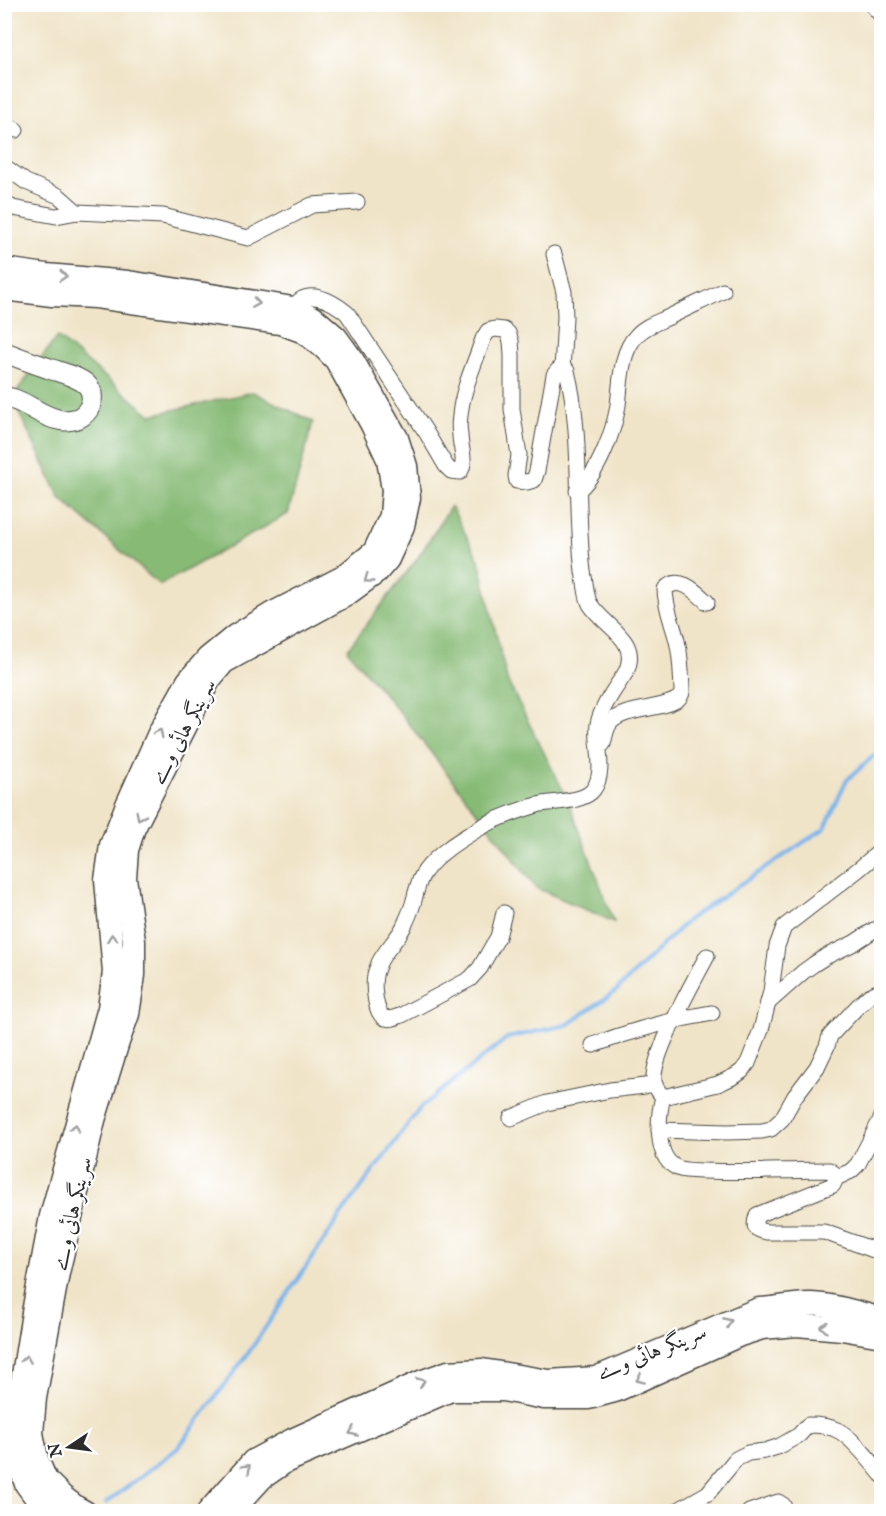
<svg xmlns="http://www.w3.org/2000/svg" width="886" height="1516" font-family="'IM FELL English',Amiri,serif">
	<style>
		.forest { fill: #86ba74; stroke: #587250; stroke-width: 1.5 }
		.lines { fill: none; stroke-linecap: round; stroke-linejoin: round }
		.stream { stroke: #7ab4eb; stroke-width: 4 }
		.minor-casing { stroke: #494743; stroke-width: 17 }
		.major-casing { stroke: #494743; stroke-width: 22 }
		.highway-casing { stroke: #494743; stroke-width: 25 }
		.minor { stroke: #fff; stroke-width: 15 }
		.major { stroke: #fff; stroke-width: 20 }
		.highway { stroke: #fff; stroke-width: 22 }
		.oneway { stroke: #a0a0a0 }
		.labels { text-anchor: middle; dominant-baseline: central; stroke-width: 4.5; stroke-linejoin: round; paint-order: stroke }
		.street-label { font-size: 21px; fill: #2b2b2b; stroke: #fff }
	</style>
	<rect width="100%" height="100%" fill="#fff"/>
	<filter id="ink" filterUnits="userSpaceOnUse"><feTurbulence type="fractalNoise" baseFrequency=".0167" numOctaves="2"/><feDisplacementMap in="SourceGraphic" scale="12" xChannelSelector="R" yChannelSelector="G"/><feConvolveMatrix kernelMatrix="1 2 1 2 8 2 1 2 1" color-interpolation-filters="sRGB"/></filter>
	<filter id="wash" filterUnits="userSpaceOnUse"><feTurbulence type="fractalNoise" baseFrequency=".008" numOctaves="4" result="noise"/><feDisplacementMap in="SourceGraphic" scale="24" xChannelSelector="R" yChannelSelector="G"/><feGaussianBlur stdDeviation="1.35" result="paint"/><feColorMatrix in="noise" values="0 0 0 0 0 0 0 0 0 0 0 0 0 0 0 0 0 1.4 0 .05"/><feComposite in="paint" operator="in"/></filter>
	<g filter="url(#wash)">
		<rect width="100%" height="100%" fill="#f0e4c8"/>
		<g class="forest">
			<path d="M57,337L151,415L253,392L313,422L288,514L160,585L60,498L12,398Z"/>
			<path d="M451,506L479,560L507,680L568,800L614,922L536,888L401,714L347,650L417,559Z"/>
		</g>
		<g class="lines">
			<path class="stream" d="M106,1503L178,1448L249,1352L340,1216L420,1108L507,1038L567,1025L616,991L689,919L825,828L846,781L882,748"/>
		</g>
	</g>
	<g filter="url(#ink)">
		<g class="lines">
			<defs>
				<g id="minor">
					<path d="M871,4L882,16"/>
					<path d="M4,123L16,130"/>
					<path d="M4,166L26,182L59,196L77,212"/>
					<path d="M4,203L13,208L56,216L77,212L163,216L248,238L312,205L357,202"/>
					<path d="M554,254L564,292L565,317L562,370"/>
					<path d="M293,308C307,287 331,300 347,313L426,432L446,466L451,471L460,472C467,461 460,447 460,435C459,429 459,422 460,416C462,390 475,363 483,339L488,331L495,329L504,330L508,333L511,341L512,355V409L519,455L516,476L517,481L527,482L534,480L537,471L554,375L558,370L567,371C580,422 577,480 580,532C581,547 581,562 584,577C586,586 586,597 590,604C604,627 641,639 626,672C617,686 601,707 598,724C595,743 607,772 593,790C583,803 552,801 537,805C517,811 496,818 478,829C460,840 438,853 425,871C418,880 417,890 414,900C412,909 408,917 404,926C398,939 385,950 379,963C378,967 375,972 375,976C373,985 375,1015 385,1018C391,1020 397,1017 402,1015L470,979L480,968L492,947L498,937L504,913"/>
					<path d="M577,491C598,475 614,431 618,405C621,383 620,352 637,335C645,326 658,322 669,317C687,308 705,300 723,291"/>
					<path d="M603,744C605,737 606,727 611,722C625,707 665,710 679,698C682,695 682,693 682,689C681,673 681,656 677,641C673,624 665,607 665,589C679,574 696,592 707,602"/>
					<path d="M882,847L878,853L859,869L784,927L777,946L771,991L761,1030L748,1063L742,1071L735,1076L718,1084L663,1097C658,1115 655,1155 674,1166C682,1172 695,1170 705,1171C747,1173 788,1170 829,1170L835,1174L836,1178L833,1185L757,1215C753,1227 754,1230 767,1232H824L882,1253"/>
					<path d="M768,1003L803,972L814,964L825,957L854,943L874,930"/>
					<path d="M593,1045C633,1030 670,1020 712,1013"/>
					<path d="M663,1097C659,1092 655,1088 654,1081C651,1056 694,981 707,956"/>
					<path d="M511,1118L547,1103L610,1090L645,1086L654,1083"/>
					<path d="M659,1130L727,1132L762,1131L771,1129L782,1119L795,1096L817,1067L827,1046L830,1036L858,1006L869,996L882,990"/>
					<path d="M836,1178L851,1171L858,1164L882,1117"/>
					<path d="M675,1512L708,1493L736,1459L748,1453L765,1451L780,1446L799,1435L808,1425C817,1425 829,1426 837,1430C851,1436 872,1463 882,1475"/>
					<path d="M749,1512L778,1502L783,1505L786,1512"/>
				</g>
				<path id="major" d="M4,352C19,358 33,363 48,368C59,372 77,376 86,384C96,393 92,409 82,416C77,420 66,421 60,420C40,417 24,399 4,397"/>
				<g id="highway">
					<path d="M4,269L46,275L128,282L293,308L314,318L336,337L352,359L397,438L406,466L409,498L403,526L388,559L376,573L346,595L224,662L209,680L134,828L127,850L125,878L134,941V975L128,1014L118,1042L94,1120L58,1273L35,1398L32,1433L37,1459L46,1480L63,1497L76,1507L85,1512"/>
					<path d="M4,289L52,295L96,297L280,323L304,332L323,347L336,360L372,425L388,459L393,490L391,516L374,552L343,577L273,613L235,636L208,658L188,681L160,731L126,807L111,845L106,880L114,972L109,1008L51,1216L34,1307L17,1412L16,1438L18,1461L26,1484L42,1506L50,1512"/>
					<path d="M208,1512L253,1461L292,1440L423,1381L448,1372L482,1370L549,1381L596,1378L759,1309C777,1309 794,1303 811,1304C835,1305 859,1313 882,1319"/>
					<path d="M231,1512L262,1478L285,1462L451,1390H503L544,1398H589L615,1391L740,1335L762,1328L797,1325L842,1329L882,1336"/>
				</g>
			</defs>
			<use href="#minor" class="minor-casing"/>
			<use href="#major" class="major-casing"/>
			<use href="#highway" class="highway-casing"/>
			<use href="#minor" class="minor"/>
			<use href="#major" class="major"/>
			<use href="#highway" class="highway"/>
		</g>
		<defs><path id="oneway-chevron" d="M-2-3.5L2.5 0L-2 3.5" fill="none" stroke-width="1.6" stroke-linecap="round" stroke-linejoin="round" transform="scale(1.5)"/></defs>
		<g class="oneway">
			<use href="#oneway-chevron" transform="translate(63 276) rotate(5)"/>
			<use href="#oneway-chevron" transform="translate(256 303) rotate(9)"/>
			<use href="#oneway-chevron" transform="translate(368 579) rotate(144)"/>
			<use href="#oneway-chevron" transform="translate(159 733) rotate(-64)"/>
			<use href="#oneway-chevron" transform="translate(140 816) rotate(116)"/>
			<use href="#oneway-chevron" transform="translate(112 938) rotate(-96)"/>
			<use href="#oneway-chevron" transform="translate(75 1128) rotate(-75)"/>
			<use href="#oneway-chevron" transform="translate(728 1322) rotate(-23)"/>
			<use href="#oneway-chevron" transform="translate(824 1327) rotate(-175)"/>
			<use href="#oneway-chevron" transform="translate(26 1359) rotate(-81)"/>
			<use href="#oneway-chevron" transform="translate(640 1379) rotate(156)"/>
			<use href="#oneway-chevron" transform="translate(421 1382) rotate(-22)"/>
			<use href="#oneway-chevron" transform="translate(353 1432) rotate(156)"/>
			<use href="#oneway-chevron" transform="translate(247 1468) rotate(-46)"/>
		</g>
	</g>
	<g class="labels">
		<g class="street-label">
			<text transform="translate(184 732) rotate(-62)">سرینگر ہائی وے</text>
			<text transform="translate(73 1214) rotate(-77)">سرینگر ہائی وے</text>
			<text transform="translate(652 1353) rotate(-22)">سرینگر ہائی وے</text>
		</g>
	</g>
	<rect width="886" height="1516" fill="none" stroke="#fff" stroke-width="24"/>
	<g transform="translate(69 1447) rotate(257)" stroke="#ffffff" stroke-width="4.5" paint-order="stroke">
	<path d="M0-4.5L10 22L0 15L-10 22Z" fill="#2b2b2b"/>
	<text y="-9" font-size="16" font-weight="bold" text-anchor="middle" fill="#2b2b2b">N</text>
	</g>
</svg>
